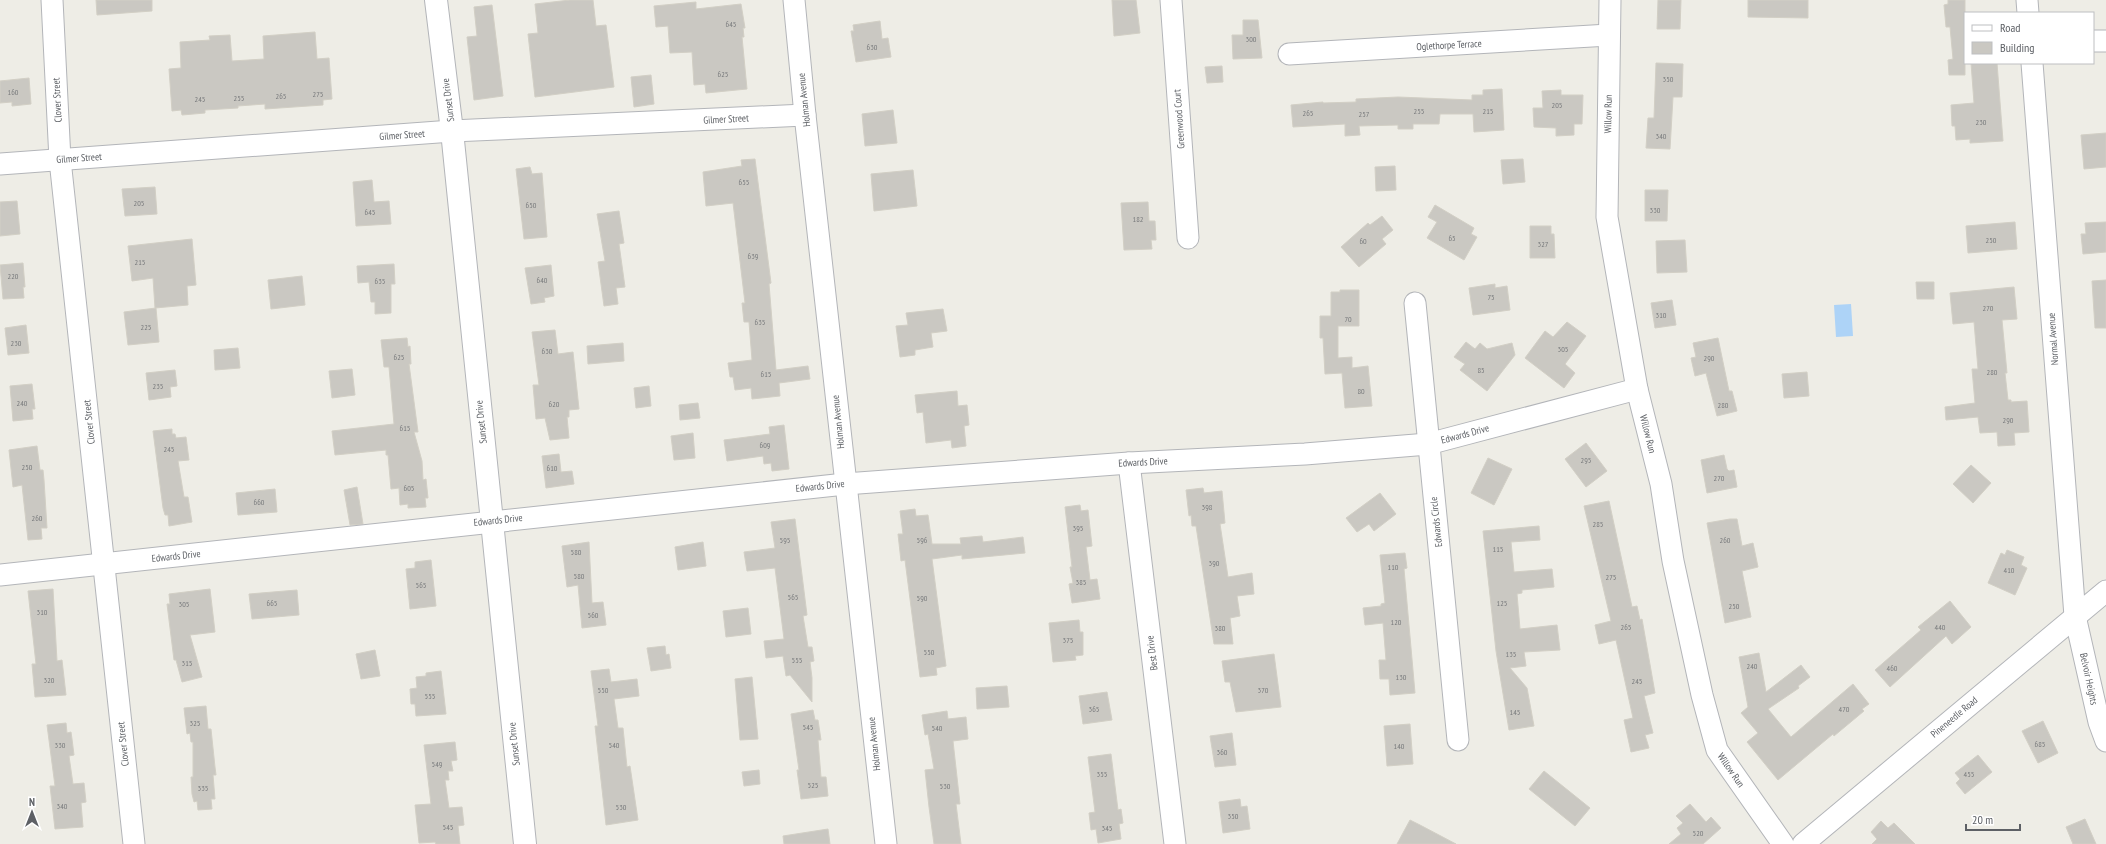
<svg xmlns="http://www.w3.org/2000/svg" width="2106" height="844" font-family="'PT Sans Narrow',sans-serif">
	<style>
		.water { fill: #add3f7 }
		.building { fill: #cac8c2; stroke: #d2cfc5 }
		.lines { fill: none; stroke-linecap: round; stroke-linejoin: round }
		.minor-casing { stroke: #b3b5b9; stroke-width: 23 }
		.tertiary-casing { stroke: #b3b5b9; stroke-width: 24 }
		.minor { stroke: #fff; stroke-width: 21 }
		.tertiary { stroke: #fff; stroke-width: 22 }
		.labels { text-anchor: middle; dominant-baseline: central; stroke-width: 3; stroke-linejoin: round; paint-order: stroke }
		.number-label { font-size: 8px; fill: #787a7c }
		.street-label { font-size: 10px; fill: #5d6065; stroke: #fff }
	</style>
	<rect width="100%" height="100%" fill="#eeede6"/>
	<path class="water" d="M1851,304L1853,336L1836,337L1834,305Z"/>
	<g class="building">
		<path d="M96,0H152V11L97,15Z"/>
		<path d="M570,0H593L596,26L606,25L614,87L535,97L528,34L538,33L535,4Z"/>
		<path d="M1112,0H1136L1140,33L1114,36Z"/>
		<path d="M1658,0H1681L1680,29H1657Z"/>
		<path d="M1748,0H1808V18L1748,17Z"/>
		<path d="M1948,0H1965V75H1949L1948,60L1953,59L1950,27H1946L1944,5L1948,4Z"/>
		<path d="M696,2V9L741,4L745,28H743L744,37H742L747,89L706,93L705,84L694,85L692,52L670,53L668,26L656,27L654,6Z"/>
		<path d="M492,5L503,96L474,100L467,37L477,36L474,7Z"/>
		<path d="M1243,20H1258L1262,58L1233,59L1232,35H1243Z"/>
		<path d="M880,21L882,39L888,38L891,57L856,62L851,31H854L853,25Z"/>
		<path d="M315,32L317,59L329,58L332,99L323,100V105L265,109V104L238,106V108L205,110V113L182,115L181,110L172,111L169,69L181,68L180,42L210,40L209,36L230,35L232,61L264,59L263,36Z"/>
		<path d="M1656,63L1683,64L1682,97H1673L1670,149L1646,148L1648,118H1654Z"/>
		<path d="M1971,63H1997L2003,141L1970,143V139L1956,140L1955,126H1952L1951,105L1974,103Z"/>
		<path d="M1222,66L1223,82L1207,83L1205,67Z"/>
		<path d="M651,75L654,104L634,107L631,77Z"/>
		<path d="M29,78L31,104L12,106V102L0,103V81Z"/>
		<path d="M1502,89L1504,130L1474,132L1473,114H1440L1439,124H1413V129H1398V125L1359,126L1360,135L1345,136V124L1293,127L1291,105L1323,102V103L1356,102V99L1398,97L1472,100V95H1483V90Z"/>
		<path d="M1561,90V95H1583L1582,124H1574V135L1556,136V128L1534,127L1533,108H1543L1542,91Z"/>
		<path d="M893,110L897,143L865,146L862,114Z"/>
		<path d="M2106,133V167L2084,169L2081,135Z"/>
		<path d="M755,159L771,283L769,284L776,370L808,366L810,379L779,383L780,396L752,399L751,388L735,390L733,377H730L728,363L752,360L749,322H744L742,303H745L733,203L706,206L703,172L742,166L741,160Z"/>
		<path d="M1523,159L1525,182L1503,184L1501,160Z"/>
		<path d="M1395,166L1396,190L1376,191L1375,167Z"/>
		<path d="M530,167L532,174L542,173L547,237L524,239L516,169Z"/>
		<path d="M913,170L917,206L874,211L871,174Z"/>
		<path d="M372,180L374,202L389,201L391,224L356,226L353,182Z"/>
		<path d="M155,187L157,214L125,216L122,189Z"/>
		<path d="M1645,190H1668L1667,221H1645Z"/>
		<path d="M17,201L20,234L0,236V202Z"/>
		<path d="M1148,202L1149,221H1155L1156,240H1151L1152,249L1124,250L1121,203Z"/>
		<path d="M1435,205L1474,228L1471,234L1477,237L1464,260L1427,238L1437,222L1428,217Z"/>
		<path d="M619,211L624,243L619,244L625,287L616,288L618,304L604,306L598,262L605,261L597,214Z"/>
		<path d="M1382,216L1393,230L1382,239L1386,244L1359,267L1341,247L1368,223L1370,225Z"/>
		<path d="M2015,222L2017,249L1968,253L1966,226Z"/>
		<path d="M2106,222V252L2083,254L2081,234H2086L2085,223Z"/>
		<path d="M1530,226H1551V234H1554L1555,258H1530Z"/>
		<path d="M192,239L196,285L187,286L188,305L155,308L153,278L132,281L128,246Z"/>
		<path d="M1685,240L1687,272L1657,273L1656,241Z"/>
		<path d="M23,263L25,287H23L24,298L3,299L0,265Z"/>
		<path d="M394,264L395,284H391V313L375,314V302H371L369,282L358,283L357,266Z"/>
		<path d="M551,265L554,296L544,298L545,302L531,304L525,268Z"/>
		<path d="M302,276L305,305L271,309L268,280Z"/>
		<path d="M2106,280V328H2095L2092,281Z"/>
		<path d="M1916,282H1934V299H1917Z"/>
		<path d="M1495,284V288L1507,286L1510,310L1473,315L1469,288Z"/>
		<path d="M2014,287L2017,319L2002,320L2007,373H2005L2008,400H2011V402L2027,401L2029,432L2014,433L2015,445L1998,446L1997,432L1980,433L1978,417L1946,420L1945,407L1975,403L1972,369H1978L1974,322L1953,324L1950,293Z"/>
		<path d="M1340,290H1359V326H1338V358L1352,357V368L1368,366L1372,406L1345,408L1342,373L1325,374L1323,338H1320V316H1331V292H1340Z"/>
		<path d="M1672,300L1676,325L1655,328L1651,303Z"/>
		<path d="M156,308L159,342L128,345L124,312Z"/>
		<path d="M943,309L947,331L931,333L933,347L915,350V355L900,357L896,326L908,325L906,313Z"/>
		<path d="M1567,322L1586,336L1565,364L1575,373L1564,388L1525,358L1545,331L1553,337Z"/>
		<path d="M26,325L29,353L8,355L5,328Z"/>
		<path d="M555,330L558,354L573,352L579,409L569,410V417H567L569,438L550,440L545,418L536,419L533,385H539L532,332Z"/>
		<path d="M407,338L408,347L410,346L411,364H409L418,432H414L422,461L423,480L426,479L428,498H425L426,507L408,508V504L400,505L399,488L391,489L388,455H386V450L335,455L332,431L394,424L389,367H384L381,340Z"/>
		<path d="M1718,338L1729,391H1732L1737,411L1717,416L1706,373L1695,376L1691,358L1696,357L1693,343Z"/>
		<path d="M1466,342L1475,349L1480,343L1487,349L1512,343L1515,355L1487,391L1460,370L1465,364L1454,357Z"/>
		<path d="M623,343L624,361L588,364L587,346Z"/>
		<path d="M238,348L240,368L215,370L214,350Z"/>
		<path d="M352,369L355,395L332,398L329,371Z"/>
		<path d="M175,370L177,386L170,387L171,397L149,400L146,373Z"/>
		<path d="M1807,372L1809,396L1784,398L1782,374Z"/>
		<path d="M32,384L35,409H32L33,419L13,421L10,386Z"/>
		<path d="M649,386L651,406L636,408L634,388Z"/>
		<path d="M957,391L958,406L967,405L969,425L964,426L966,446L952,448L951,440L926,443L923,412L917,413L915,395Z"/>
		<path d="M698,403L700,418L680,420L679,405Z"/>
		<path d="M784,425L789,469L772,471L771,463L764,464L763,456L727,461L724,440L770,434L769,427Z"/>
		<path d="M172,429V434H175L176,438L186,437L189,460L178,461L184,497H188L192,522L169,526L168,515H165L163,508L153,431Z"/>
		<path d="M693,433L695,458L674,460L671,436Z"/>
		<path d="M1586,443L1607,471L1586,487L1565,459Z"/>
		<path d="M37,446L40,470H43L44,480L47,528H41L42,539L28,540L22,485L13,487L9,450Z"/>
		<path d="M559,454L561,472L572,471L574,484L546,488L542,456Z"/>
		<path d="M1724,455L1727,469L1729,471L1734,470L1737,487L1707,493L1701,460Z"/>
		<path d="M1488,458L1512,469L1494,505L1471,493Z"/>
		<path d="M1971,465L1991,483L1973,503L1953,484Z"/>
		<path d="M357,487L363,524L350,525L344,490Z"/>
		<path d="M1203,488L1204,493L1222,491L1225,523L1220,524L1228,577L1252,573L1254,594L1237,596L1240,616L1230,618L1233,644H1214L1196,526H1192L1191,515L1189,516L1186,490Z"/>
		<path d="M275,489L277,512L238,515L236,493Z"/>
		<path d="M1380,493L1396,514L1374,531L1369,524L1357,532L1346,518Z"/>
		<path d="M1609,501L1632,607L1637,606L1640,620L1642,619L1655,693L1644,696L1653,733L1645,735L1649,748L1631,752L1624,720L1633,718L1616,640L1599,644L1595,625L1611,621L1584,506Z"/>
		<path d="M1080,505L1081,511L1088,510L1092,546L1086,547L1090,580L1097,579L1100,599L1072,603L1069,584L1073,583L1070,567H1072L1065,507Z"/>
		<path d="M915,509L916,516L928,515L932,544H961L960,538L982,536L983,542L1023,537L1025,553L962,559V555L932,559L946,666L936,668L937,675L920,677L905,560L901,561L898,534H903L900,511Z"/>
		<path d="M795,519L807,615L803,616L808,647H812L814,661L810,662L812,678V702L790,675L786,676L783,656L766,658L764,641L784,639L775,568L747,571L744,552L775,548L771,522Z"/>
		<path d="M1730,519H1737L1742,546L1753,543L1758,567L1742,571L1751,617L1725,623L1707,523Z"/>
		<path d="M1539,526L1540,540L1511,542L1514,572L1552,569L1554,587L1522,590V593L1517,594L1520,629L1557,625L1560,650L1524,652L1526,666L1510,668L1527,688L1534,726L1509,730L1496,651L1483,531Z"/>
		<path d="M589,542L592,603L603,602L606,625L582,628L578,585L567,587L562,546Z"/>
		<path d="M703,542L706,566L678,570L675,547Z"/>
		<path d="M2007,550L2024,557L2021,565L2027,568L2015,595L1988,583L2001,553L2005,555Z"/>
		<path d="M1405,553L1407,568L1404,569L1415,693L1390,695L1389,679H1380L1379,660H1386L1383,623L1365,625L1363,608L1381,606V604L1385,603L1380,555Z"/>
		<path d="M431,560L436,606L410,609L406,569L415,568V562Z"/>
		<path d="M53,589L57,661L62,660L66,695L35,697L32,664H36L28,591Z"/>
		<path d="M210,589L215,632L190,635L202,677L182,682L176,660H174L167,604H170L169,594Z"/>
		<path d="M297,590L299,615L252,619L249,594Z"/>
		<path d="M1950,601L1971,627L1952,644L1946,636L1890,687L1875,670L1921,630L1918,627Z"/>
		<path d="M748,608L751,634L726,637L723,611Z"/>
		<path d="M1079,620L1080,632H1083V655L1075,656L1076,660L1053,662L1049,623Z"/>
		<path d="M665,646L666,655L669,654L671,668L651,671L647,648Z"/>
		<path d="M375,650L380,676L361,679L356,654Z"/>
		<path d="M1759,653L1766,692L1801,665L1810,677L1798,686L1799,688L1768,709L1791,737L1853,684L1869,704L1862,709L1864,711L1834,736L1833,734L1778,780L1747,742L1758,733L1741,713L1748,707L1739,657Z"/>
		<path d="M1274,654L1281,707L1236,712L1230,682H1225L1222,661Z"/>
		<path d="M609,669L611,682L637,679L639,696L614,699L618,728H623L627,767L630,766L638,820L606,825L595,726H598L591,671Z"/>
		<path d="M441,671L446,714L416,716L415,704H411L410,689L417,688L416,677L426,676V673Z"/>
		<path d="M752,677L758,739L740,740L735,679Z"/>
		<path d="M1007,686L1009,707L977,709L976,688Z"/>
		<path d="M1107,692L1112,720L1083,724L1079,696Z"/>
		<path d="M206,706L208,729H211L215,767L216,775H213L215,799H211L212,809L198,810L197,801L194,802L192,794L191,777H193V742H191L190,733L187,734L184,708Z"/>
		<path d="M813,710L815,720H818L821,740H818L821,777H826L828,796L801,799L797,770H799L791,714Z"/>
		<path d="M947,711L948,719L966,717L968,739L953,741L960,804H956L961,844H934L929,807L925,770L934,769L928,734L925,735L922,715Z"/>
		<path d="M2043,721L2058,753L2038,763L2022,731Z"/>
		<path d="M66,723L67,733L71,732L72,739L74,755L69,756L73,784L84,783L86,802L81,803L83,827L55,829L50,786H55L47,725Z"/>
		<path d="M1410,724L1413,764L1387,766L1384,726Z"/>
		<path d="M1232,733L1236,765L1215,767L1210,736Z"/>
		<path d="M455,742L457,760L451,761L453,771H448L449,780H445L449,808L462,807L464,825L458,826L460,844H436L435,842L419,843L415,805L431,804L424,745Z"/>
		<path d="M1111,754L1118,810L1121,809L1123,823L1119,824L1121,839L1098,843L1096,829L1091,830L1089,813L1095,812L1088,757Z"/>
		<path d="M1978,755L1992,772L1965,794L1956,783L1960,779L1955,773Z"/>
		<path d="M759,770L760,784L744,786L742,772Z"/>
		<path d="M1544,771L1590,808L1575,826L1529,789Z"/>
		<path d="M1240,799L1241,807L1247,806L1250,829L1223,833L1219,802Z"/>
		<path d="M1690,804L1706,822L1711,817L1721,828L1703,844H1669L1681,834L1677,828L1683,823L1676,816Z"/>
		<path d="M2085,819L2096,844H2073L2066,827Z"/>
		<path d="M1410,820L1420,825L1456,844H1397Z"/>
		<path d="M1881,821L1888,828L1894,823L1915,844H1872L1877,839L1871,832Z"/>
		<path d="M828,829L830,844H784L783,836Z"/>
	</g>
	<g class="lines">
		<defs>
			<g id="minor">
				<path d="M52,0L60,160L134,844"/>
				<path d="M794,0L805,115L886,844"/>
				<path d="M1171,0L1188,238"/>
				<path d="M1610,0L1607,217L1637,389L1661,484L1673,561L1702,695L1717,750L1783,844"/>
				<path d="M2027,0L2028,13"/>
				<path d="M2093,41H2106"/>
				<path d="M1289,54L1609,35"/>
				<path d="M2032,63L2075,616L2099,722L2106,741"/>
				<path d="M0,164L452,131L805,115"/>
				<path d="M1415,303L1458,740"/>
				<path d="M1129,463L1175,844"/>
				<path d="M0,575L845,484L1129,463L1305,454L1428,444L1637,389"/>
				<path d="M1803,844L2106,591"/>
			</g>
			<path id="tertiary" d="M436,0L452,131L525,844"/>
		</defs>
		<use href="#minor" class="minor-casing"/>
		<use href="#tertiary" class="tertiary-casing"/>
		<use href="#minor" class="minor"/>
		<use href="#tertiary" class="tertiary"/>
	</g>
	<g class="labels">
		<g class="number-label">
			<text x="731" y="24">645</text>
			<text x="1251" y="39">300</text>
			<text x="872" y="47">630</text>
			<text x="723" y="74">625</text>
			<text x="1668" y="79">350</text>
			<text x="13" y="92">160</text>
			<text x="318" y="94">275</text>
			<text x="281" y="96">265</text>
			<text x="239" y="98">255</text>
			<text x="200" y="99">245</text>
			<text x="1557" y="105">205</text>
			<text x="1419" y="111">255</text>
			<text x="1488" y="111">215</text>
			<text x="1308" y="113">265</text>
			<text x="1364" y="114">257</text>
			<text x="1981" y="122">230</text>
			<text x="1661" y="136">340</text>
			<text x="744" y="182">655</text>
			<text x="139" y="203">205</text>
			<text x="531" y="205">650</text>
			<text x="1655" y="210">330</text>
			<text x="370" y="212">645</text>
			<text x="1138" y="219">182</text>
			<text x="1452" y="238">65</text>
			<text x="1991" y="240">250</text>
			<text x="1363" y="241">60</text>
			<text x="1543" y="244">327</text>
			<text x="753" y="256">639</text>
			<text x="140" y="262">215</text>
			<text x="13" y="276">220</text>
			<text x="542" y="280">640</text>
			<text x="380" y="281">635</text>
			<text x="1491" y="297">75</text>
			<text x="1988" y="308">270</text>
			<text x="1661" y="315">310</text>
			<text x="1348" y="319">70</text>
			<text x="760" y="322">635</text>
			<text x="146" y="327">225</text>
			<text x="16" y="343">230</text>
			<text x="1563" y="349">305</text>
			<text x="547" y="351">630</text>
			<text x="399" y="357">625</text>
			<text x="1709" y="358">290</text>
			<text x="1481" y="370">85</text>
			<text x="1992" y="372">280</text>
			<text x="766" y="374">615</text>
			<text x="158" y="386">235</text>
			<text x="1361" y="391">80</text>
			<text x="22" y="403">240</text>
			<text x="554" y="404">620</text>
			<text x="1723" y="405">280</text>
			<text x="2008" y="420">290</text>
			<text x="405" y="428">615</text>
			<text x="765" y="445">609</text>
			<text x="169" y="449">245</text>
			<text x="1586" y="460">295</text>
			<text x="27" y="467">250</text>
			<text x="552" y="468">610</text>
			<text x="1719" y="478">270</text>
			<text x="409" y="488">605</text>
			<text x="259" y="502">660</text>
			<text x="1207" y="507">398</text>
			<text x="37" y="518">260</text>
			<text x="1598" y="524">285</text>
			<text x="1078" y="528">395</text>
			<text x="785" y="540">595</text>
			<text x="922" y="540">596</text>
			<text x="1725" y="540">260</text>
			<text x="1498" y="549">115</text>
			<text x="576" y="552">580</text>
			<text x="1214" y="563">390</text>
			<text x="1393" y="567">110</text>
			<text x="2009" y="570">410</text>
			<text x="579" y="576">580</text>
			<text x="1611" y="577">275</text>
			<text x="1081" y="582">385</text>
			<text x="421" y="585">565</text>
			<text x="793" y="597">565</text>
			<text x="922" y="598">590</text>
			<text x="272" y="603">665</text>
			<text x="1502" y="603">125</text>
			<text x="184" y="604">305</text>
			<text x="1734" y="606">250</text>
			<text x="42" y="612">310</text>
			<text x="593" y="615">560</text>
			<text x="1396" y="622">120</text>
			<text x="1626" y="627">265</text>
			<text x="1940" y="627">440</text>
			<text x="1220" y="628">380</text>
			<text x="1068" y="640">375</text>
			<text x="929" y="652">550</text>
			<text x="1511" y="654">135</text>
			<text x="797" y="660">555</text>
			<text x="187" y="663">315</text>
			<text x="1752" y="666">240</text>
			<text x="1892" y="668">460</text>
			<text x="1401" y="677">130</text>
			<text x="49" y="680">320</text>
			<text x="1637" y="681">245</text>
			<text x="603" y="690">550</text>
			<text x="1263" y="690">370</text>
			<text x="430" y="696">555</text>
			<text x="1094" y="709">365</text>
			<text x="1844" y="709">470</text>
			<text x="1515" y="712">145</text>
			<text x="195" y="723">325</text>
			<text x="808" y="727">545</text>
			<text x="937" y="728">540</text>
			<text x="2040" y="744">685</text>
			<text x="60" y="745">330</text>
			<text x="614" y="745">540</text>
			<text x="1399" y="746">140</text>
			<text x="1222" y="752">360</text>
			<text x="437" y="764">549</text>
			<text x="1102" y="774">355</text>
			<text x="1969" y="774">455</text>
			<text x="813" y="785">525</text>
			<text x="945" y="786">530</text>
			<text x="203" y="788">335</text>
			<text x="62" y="806">340</text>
			<text x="621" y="807">530</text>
			<text x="1233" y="816">350</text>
			<text x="448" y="827">545</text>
			<text x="1107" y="828">345</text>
			<text x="1698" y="833">520</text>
		</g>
		<g class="street-label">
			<text transform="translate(1449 45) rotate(-3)">Oglethorpe Terrace</text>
			<text transform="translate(57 100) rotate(-93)">Clover Street</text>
			<text transform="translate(448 100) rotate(-97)">Sunset Drive</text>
			<text transform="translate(804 100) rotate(-96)">Holman Avenue</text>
			<text transform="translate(1608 114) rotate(-89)">Willow Run</text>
			<text transform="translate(726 119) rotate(-3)">Gilmer Street</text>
			<text transform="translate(1179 119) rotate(-94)">Greenwood Court</text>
			<text transform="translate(402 135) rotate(-4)">Gilmer Street</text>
			<text transform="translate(79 158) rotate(-4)">Gilmer Street</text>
			<text transform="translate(2053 339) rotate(-94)">Normal Avenue</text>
			<text transform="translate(89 422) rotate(-96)">Clover Street</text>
			<text transform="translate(481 422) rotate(-96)">Sunset Drive</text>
			<text transform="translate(838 422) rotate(-96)">Holman Avenue</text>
			<text transform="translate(1465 434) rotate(-15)">Edwards Drive</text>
			<text transform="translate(1648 434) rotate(76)">Willow Run</text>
			<text transform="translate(1143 462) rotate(-3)">Edwards Drive</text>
			<text transform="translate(820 486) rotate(-6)">Edwards Drive</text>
			<text transform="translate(498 520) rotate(-6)">Edwards Drive</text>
			<text transform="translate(1436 522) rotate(-96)">Edwards Circle</text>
			<text transform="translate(176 556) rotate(-6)">Edwards Drive</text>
			<text transform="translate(1152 653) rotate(-97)">Best Drive</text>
			<text transform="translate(2089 679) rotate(78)">Belvoir Heights</text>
			<text transform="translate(1954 717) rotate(-40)">Pineneedle Road</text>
			<text transform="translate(123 744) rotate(-96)">Clover Street</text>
			<text transform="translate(514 744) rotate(-96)">Sunset Drive</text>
			<text transform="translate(874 744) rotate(-96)">Holman Avenue</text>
			<text transform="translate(1731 770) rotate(55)">Willow Run</text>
		</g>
	</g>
	<rect x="1964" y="12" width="130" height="52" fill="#ffffff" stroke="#bebfc1"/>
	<rect x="1972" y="25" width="20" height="6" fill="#ffffff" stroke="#bebfc1"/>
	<text x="2000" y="32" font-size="12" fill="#5d6065">Road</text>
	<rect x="1972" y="42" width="20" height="12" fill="#cac8c2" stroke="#bebfc1"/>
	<text x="2000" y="52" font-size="12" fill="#5d6065">Building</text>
	<g transform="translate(32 812)" stroke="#ffffff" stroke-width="3" paint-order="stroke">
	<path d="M0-3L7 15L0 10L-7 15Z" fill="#5d6065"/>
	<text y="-6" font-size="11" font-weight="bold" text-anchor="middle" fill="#5d6065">N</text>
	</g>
	<path d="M1966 824v6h54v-6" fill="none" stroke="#5d6065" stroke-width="2"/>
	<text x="1972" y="824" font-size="12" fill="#5d6065" stroke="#ffffff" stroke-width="3" paint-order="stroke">20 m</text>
</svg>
